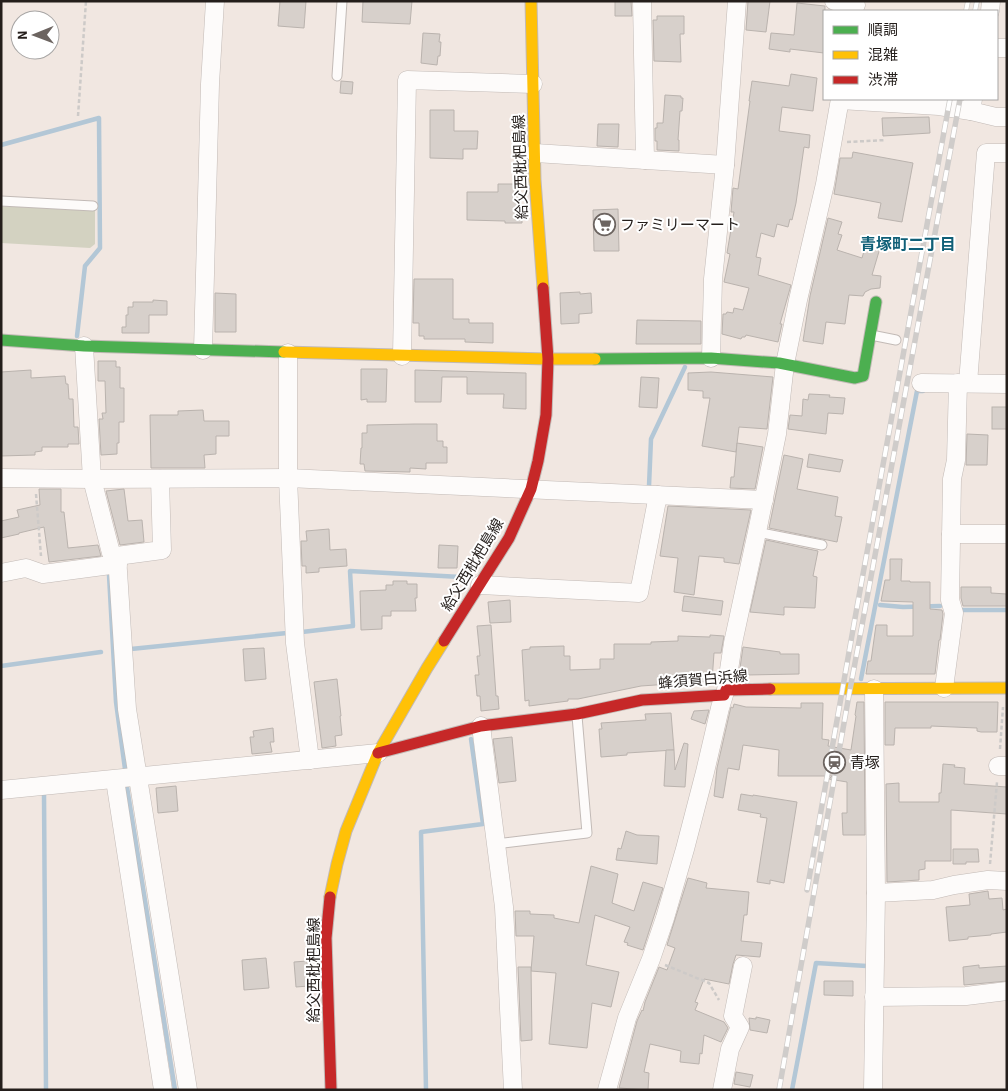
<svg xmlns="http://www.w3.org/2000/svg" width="1008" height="1091" font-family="'Source Sans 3','Noto Sans JP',sans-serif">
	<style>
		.green { fill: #d3d2c1 }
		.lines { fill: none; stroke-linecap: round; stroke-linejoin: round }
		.stream { stroke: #b3c7d6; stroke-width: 4.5 }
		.building { fill: #d7d0cb; stroke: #bab3ae }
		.lane-casing { stroke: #c2bab6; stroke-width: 11 }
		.street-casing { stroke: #c2bab6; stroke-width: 19 }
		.fast-casing { stroke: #c2bab6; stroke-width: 13 }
		.slow-casing { stroke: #c2bab6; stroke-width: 13 }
		.jam-casing { stroke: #c2bab6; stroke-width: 13 }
		.path { stroke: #cdcac8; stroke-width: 2.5; stroke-dasharray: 4 2.5; stroke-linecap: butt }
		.lane { stroke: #fdfbfa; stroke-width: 9 }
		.street { stroke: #fdfbfa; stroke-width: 18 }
		.fast { stroke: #4caf50; stroke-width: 11 }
		.slow { stroke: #ffc107; stroke-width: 11 }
		.jam { stroke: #c62828; stroke-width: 11 }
		.rail-casing { stroke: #cfccca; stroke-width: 5.5 }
		.rail { stroke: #fff; stroke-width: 4; stroke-dasharray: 11; stroke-linecap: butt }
		.labels { text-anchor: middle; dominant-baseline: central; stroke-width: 4; stroke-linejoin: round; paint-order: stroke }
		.street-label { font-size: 15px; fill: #241e1b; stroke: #fff }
		.poi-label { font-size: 15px; fill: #241e1b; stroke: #fff; text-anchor: start }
		.neighbourhood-label { font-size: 16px; font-weight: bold; fill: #0f5f77; stroke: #fff }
	</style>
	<rect width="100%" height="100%" fill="#f1e7e1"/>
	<path class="green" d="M1,206L95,211V244L90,248L1,243Z"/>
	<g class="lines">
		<g class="stream">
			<path d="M1,145L99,118L100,248L85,266L77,336"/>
			<path d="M649,486L651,439L685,367"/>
			<path d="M109,575L116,702L125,769"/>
			<path d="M880,605L903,607L940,606"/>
			<path d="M960,610H1007"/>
			<path d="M302,632L353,626L350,571L461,577"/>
			<path d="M131,649L287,633"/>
			<path d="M1,666L101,652"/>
			<path d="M861,679L917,391H923"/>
			<path d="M127,787L175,1090"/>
			<path d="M44,793L46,1090"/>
			<path d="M426,1090L421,832L483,824L471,739"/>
			<path d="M792,1090L816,963L867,966"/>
		</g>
	</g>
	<g class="building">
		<path d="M280,1H306L304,28L278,26Z"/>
		<path d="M363,1H412L410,24L362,22Z"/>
		<path d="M615,1H631L632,16H615Z"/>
		<path d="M748,1H770L766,32L746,30Z"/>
		<path d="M797,3L825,6L824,53L790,49V52L769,49L771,33L794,35Z"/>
		<path d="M657,16H684V34H680L681,62L654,61L653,20H657Z"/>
		<path d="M423,33L440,34L439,42H441L440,56H438L437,65L421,63Z"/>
		<path d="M791,74L817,78L813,111L782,107L779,131L810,135L809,148L804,147L796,203L792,220L790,219L788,227L777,224L774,237L761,233L756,257L761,258L758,275L791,285L780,324H782L778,342L746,335L745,337H742L741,339L722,334L723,314H726L727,312L733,313L734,308L743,310L749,288L724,282L730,254L727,253L734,212H731L733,188L738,189L750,101H749L752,81L789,86Z"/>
		<path d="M341,81L353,82L352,94L340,93Z"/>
		<path d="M665,95L681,96V98H683L682,111H680L678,140H679V151L657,150V141H655V128H657V123H663Z"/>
		<path d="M430,110H454V131H478L477,149H463V159L430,158Z"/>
		<path d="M929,117L930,133L883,136L882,118Z"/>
		<path d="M598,124H619L618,147L597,146Z"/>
		<path d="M853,152L913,163L902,222L878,218L881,203L834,194L840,158H852Z"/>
		<path d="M498,184H519L520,210H522V223H505V221L467,220V192H498Z"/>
		<path d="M618,209L619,251H594L593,210Z"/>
		<path d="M828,218L842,222L838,234L842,235L837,250L862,258L866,244L880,248L872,275L881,276L880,288L871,289L865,292L863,296L849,295L845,324L826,322L823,344L803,341L810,296Z"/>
		<path d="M414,279H453V319H469V323H493V343L465,342V339H424V336H419V323H413Z"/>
		<path d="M580,292V294L591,293L592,313L579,314V323L561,324L560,293Z"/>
		<path d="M215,293L236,294V332H215Z"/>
		<path d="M153,300L167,301V315H149V333H122V327H126V315H128V307H133V302H153Z"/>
		<path d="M637,320L701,321V344H636Z"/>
		<path d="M98,361H116V367H120V388H124V422H119V443H117V454L101,455L99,419H103L102,413H106L105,381H98Z"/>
		<path d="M361,369H387L386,402H367V399L361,400Z"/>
		<path d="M31,370V378L65,376L66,384H68L69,399H73L74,427H78L79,444H68V447H42V451L35,452V455L1,456V372Z"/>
		<path d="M415,370L526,373V409L503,408L504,394H467V377H442L441,402H415Z"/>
		<path d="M711,372L773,377L767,429L739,427L736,452L702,446L710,398H703V391L688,390V373Z"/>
		<path d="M641,377L659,378L657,408L639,407Z"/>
		<path d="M809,394L830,395L829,397L845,398L843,414L828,413L826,434L788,429L790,415L802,416L803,399L808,400Z"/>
		<rect x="992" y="407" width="15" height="22"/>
		<path d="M203,410L204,421H229V436H216V454L204,455L205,468H151L150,415H178V411Z"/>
		<path d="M415,424H437V441H443V447H447V463H426V469L410,468V472L365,471L364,464H360L361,448H362V433H367V425Z"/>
		<path d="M967,434L988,435L987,465H966Z"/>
		<path d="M737,443L763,447L755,489L730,488L731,477H734Z"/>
		<path d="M809,454L843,460L840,472L807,467Z"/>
		<path d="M784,455L803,459L797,489L838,497L835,516L842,517L837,542L769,528Z"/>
		<path d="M39,489H61V512H64L68,548L98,545L101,556L49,562L44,527L19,533V534L1,538V521L19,517L17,510L40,505Z"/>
		<path d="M124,489L128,521L142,520L144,542L120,545L106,491Z"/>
		<path d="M668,506L751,510L739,564L724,562V558L699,556L694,595L674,592L678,558L660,556Z"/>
		<path d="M329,529L330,550L346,549L347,566L319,568V572L306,573V566H302L301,541H307L306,531Z"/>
		<path d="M766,540L818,551L813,576L817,577L815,608L784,607V615L750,612Z"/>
		<path d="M439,545L458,546L457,568H438Z"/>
		<path d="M890,559H902L901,581H910V582H930V609L942,610L943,614L940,640H939L935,674H866L868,661H871L876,625H887V636H913V602L881,601L885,580H890Z"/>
		<path d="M393,581H407V584H417V598H415L416,611H391V616H382V629L361,630L360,591L386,590V585H393Z"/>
		<path d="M961,587H991V593L1007,594V606H963L961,598Z"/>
		<path d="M684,596L723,601L721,615L682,611Z"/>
		<path d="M510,600L511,622L490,623L488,602Z"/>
		<path d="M491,625L496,696H498L499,709L481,711L480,696H477L475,675H479L477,656H480L477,626Z"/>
		<path d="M710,635L724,636L721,653H714L712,681L641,686L578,699H568V701L529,706V700L525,701L522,650L530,649V647L564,646V656H570V670L600,669V659H614V644H651V642L678,641V636L710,637Z"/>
		<path d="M743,647L780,652V654H799V674L747,675V669L740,668Z"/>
		<path d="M264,648L266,679L245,681L243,649Z"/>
		<path d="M337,679L341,716H340L342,735L335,736L336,746L322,748L314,682Z"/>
		<path d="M857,702H864L865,835H843L842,813H847V782L829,779L832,776H778L779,750L743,745L739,770L728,768L723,798L714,796L717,768L730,711L731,707L733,708L734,704L746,707L801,708V703H823L822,739L829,740L828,746L851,750L856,716L855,715Z"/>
		<path d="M885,702H998L997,732H981L977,731V728L931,726V728H895L894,745H885Z"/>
		<path d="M709,710L705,724L691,719L694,711Z"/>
		<path d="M671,713L674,750L627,753V755L601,757L599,729H602L601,723L646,720L645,714Z"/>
		<path d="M273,728L274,742H270L272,752L252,754L250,737H254L253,731Z"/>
		<path d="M512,737L516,781L499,783L493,739Z"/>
		<path d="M684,743L688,744L685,787L664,786L666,750H674L675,770Z"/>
		<path d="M943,764L955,765L954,767L965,768L964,784L1007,787V814L951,810V861H925V869L919,870V880L887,882L886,784L899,783V802H939V793H941Z"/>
		<path d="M176,786L178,811L158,813L156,788Z"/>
		<path d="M741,794L753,796V795L797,802L784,883L770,880V884L757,882L767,818L760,817L761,814L738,810Z"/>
		<path d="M626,831L637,835L659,836L657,864L616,860L618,848L621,849Z"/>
		<path d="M953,849H978L979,862H966V864H953Z"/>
		<path d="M591,866L618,874L612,903L634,911L643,882L663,888L643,950L627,945L628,943L624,942L630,927L595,915L586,965L619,972L611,1007L592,1003L587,1048L549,1044L556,973L531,971L534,936H516L515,911H530V914L554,915V918L579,923Z"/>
		<path d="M688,878L707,883L706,888L749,892L747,915H744L741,941L762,943L760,957L736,955L733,964L729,984L704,979L695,1002L698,1003L695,1010L724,1022L728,1028L721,1042L704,1035L702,1054L700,1053L699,1064L680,1062L681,1051L650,1044L644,1072L649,1073L648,1090L619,1088L637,1021L642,1010L643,1011L645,1002L659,967L667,970L675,948L667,945Z"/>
		<path d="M988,891L989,899L1002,898L1003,910L1007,909V932L991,934V935L968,937V939L949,941L946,907L970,905L969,894Z"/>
		<path d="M266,958L269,988L244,990L242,960Z"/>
		<path d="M307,961L309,986L296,987L294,962Z"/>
		<path d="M979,965V968L1007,966V981L964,985L963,967Z"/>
		<path d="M518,967H531L532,1040L521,1041Z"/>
		<path d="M824,981H853V996L824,995Z"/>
		<path d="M756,1017L770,1020L767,1033L750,1030L749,1018L756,1019Z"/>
		<path d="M736,1072L753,1075L750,1087L734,1084Z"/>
	</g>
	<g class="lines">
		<defs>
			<g id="lane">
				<path d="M337,76L342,1"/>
				<path d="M1,201L93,206"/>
				<path d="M871,335L896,340"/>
				<path d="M757,532L822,545"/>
				<path d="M496,844L587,833L577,716"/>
			</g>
			<g id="street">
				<path d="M642,1L645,160"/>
				<path d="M834,1L856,5"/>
				<path d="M990,11L991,1"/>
				<path d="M997,48H1007"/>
				<path d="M973,99L971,111L996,117H1007"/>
				<path d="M840,100L939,106L971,111"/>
				<path d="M535,153L725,165"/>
				<path d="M84,346L92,479L111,553L117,556"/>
				<path d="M203,350L210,84L215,1"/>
				<path d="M288,353V478L295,643L310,760"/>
				<path d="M402,356L407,80L533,84"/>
				<path d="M711,358L713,279L725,165L737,1"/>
				<path d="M921,383L1007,384"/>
				<path d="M968,383L986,153H1007"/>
				<path d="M1,478L92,479L288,478L764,500"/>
				<path d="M160,479L162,550L117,556L127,709L188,1090"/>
				<path d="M951,534H1007"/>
				<path d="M1,573L26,568L43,574L118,564"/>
				<path d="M480,585L639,593L658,495"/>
				<path d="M944,688L954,613L950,600L952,479L956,460L958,383"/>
				<path d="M726,690L733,643L757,532L777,434L785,364L798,300L825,184L840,99"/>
				<path d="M481,726L504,907L513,1090"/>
				<path d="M998,766H1007"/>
				<path d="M115,780L163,1090"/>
				<path d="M1,790L378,753"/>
				<path d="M876,893L933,890L954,885L988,880L1007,881"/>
				<path d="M874,997L966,996L1007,991"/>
				<path d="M607,1090L627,1018L651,959L665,918L685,849L705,772L720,708L724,695"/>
				<path d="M722,1090L730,1049L740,1027L733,1016L743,966"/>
				<path d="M873,1090L876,893L874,689"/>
			</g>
			<g id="fast">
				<path d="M1,340L84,346L284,352"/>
				<path d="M595,359L711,358L779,363L855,378L863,376L876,302"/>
			</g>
			<g id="slow">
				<path d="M531,1L535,180L543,288"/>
				<path d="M284,352L548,359H595"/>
				<path d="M770,689L1007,688"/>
				<path d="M330,897L337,864L346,831L378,753L427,668L444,641"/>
			</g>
			<g id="jam">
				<path d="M444,641L509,538L531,489L538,461L546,415L548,359L543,288"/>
				<path d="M378,753L481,726L577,714L642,700L724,695L726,690L770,689"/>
				<path d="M330,897L326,938L331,1090"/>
			</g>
		</defs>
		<use href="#lane" class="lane-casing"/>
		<use href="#street" class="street-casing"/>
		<use href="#fast" class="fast-casing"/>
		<use href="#slow" class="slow-casing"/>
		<use href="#jam" class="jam-casing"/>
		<g class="path">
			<path d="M78,116L86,1"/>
			<path d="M847,142L886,140"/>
			<path d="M36,494L41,556"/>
			<path d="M1000,749L1003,707"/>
			<path d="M990,864L997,782"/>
			<path d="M665,965L709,983L719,1000"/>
		</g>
		<use href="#lane" class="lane"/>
		<use href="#street" class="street"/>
		<use href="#fast" class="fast"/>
		<use href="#slow" class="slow"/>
		<use href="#jam" class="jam"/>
		<defs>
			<g id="rail">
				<path d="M966,11L968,1"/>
				<path d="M975,11L977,1"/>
				<path d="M807,890L857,607L950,99"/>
				<path d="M779,1090L849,695L960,99"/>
			</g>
		</defs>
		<use href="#rail" class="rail-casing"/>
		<use href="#rail" class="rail"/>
	</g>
	<defs>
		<symbol id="supermarket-ring" viewBox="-11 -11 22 22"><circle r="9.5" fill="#fff" stroke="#6c6460" stroke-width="1.5"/><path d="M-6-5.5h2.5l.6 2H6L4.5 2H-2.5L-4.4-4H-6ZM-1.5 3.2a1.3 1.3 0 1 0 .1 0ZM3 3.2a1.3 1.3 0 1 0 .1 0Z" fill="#6c6460"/></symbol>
		<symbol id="station-ring" viewBox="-11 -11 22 22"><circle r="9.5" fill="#fff" stroke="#6c6460" stroke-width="1.5"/><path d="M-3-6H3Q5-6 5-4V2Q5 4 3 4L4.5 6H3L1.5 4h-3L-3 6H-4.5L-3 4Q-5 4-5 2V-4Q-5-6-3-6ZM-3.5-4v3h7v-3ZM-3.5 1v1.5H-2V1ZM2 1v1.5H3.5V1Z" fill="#6c6460"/></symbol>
	</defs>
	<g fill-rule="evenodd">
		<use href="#supermarket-ring" x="592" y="212" width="25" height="25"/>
		<use href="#station-ring" x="822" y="750" width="25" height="25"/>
	</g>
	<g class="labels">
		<g class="street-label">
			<text transform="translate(521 167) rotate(-92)">給父西枇杷島線</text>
			<text transform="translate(473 565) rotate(-59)">給父西枇杷島線</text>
			<text transform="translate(703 680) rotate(-5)">蜂須賀白浜線</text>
			<text transform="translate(314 970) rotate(-90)">給父西枇杷島線</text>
		</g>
		<g class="poi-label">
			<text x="620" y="225">ファミリーマート</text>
			<text x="850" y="763">青塚</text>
		</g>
		<g class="neighbourhood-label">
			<text x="908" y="245">青塚町二丁目</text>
		</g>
	</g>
	<rect width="1008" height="1091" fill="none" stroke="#241e1b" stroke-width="5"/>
	<rect x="823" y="10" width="175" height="90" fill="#ffffff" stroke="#a7a5a4"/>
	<rect x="833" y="26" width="25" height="8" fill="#4caf50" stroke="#a7a5a4"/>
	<text x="868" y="35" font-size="15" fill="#241e1b">順調</text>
	<rect x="833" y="51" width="25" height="8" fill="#ffc107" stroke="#a7a5a4"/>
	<text x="868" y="60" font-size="15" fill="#241e1b">混雑</text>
	<rect x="833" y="76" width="25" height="8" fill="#c62828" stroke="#a7a5a4"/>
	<text x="868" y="85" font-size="15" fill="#241e1b">渋滞</text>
	<g transform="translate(35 35) rotate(269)"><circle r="24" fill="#ffffff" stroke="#a7a5a4"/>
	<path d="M0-4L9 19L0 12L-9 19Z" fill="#6c6460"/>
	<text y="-8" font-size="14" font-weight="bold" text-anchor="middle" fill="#241e1b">N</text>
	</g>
</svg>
